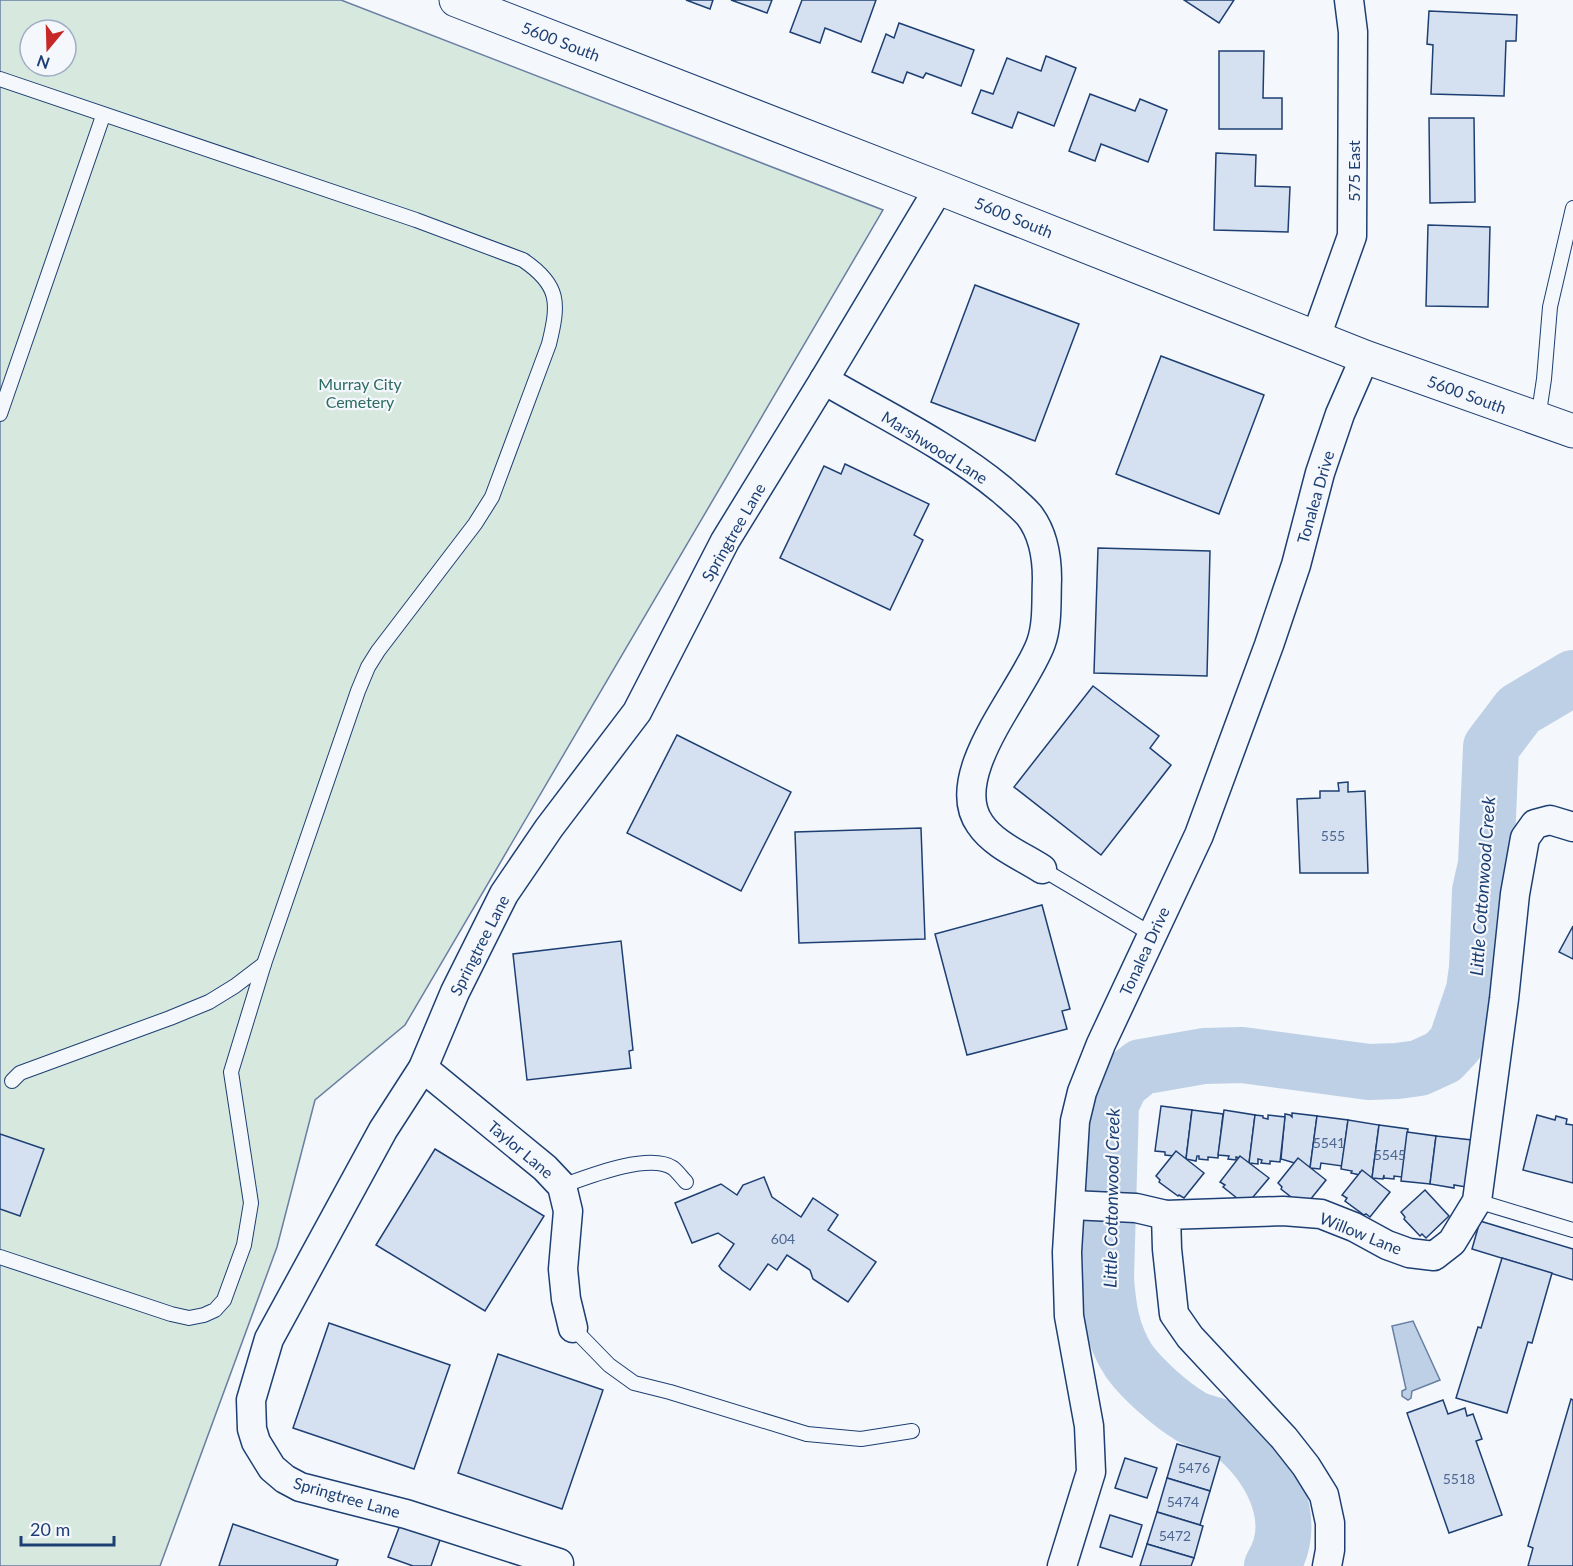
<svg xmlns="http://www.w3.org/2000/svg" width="1573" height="1566" font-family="Lato,sans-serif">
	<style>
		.green { fill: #d7e8df; stroke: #687fa3; stroke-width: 1.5; fill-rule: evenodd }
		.water { fill: #bed0e5; stroke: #687fa3; stroke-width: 1.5 }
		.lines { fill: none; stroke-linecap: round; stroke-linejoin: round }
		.river { stroke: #bed0e5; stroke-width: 56 }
		.building { fill: #d5e0f0; stroke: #1d3f73; stroke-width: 1.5 }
		.service-casing { stroke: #1d3f73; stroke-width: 16 }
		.minor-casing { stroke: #1d3f73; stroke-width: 31 }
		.tertiary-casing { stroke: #1d3f73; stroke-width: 35 }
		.service { stroke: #f4f7fb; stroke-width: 14 }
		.minor { stroke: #f4f7fb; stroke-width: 28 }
		.tertiary { stroke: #f4f7fb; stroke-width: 33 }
		.labels { text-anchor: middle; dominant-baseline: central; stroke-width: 4.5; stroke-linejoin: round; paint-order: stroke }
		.number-label { font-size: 14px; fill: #4b6792 }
		.street-label { font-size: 16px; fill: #1d3f73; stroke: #f4f7fb }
		.park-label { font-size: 16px; fill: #2c6c60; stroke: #f4f7fb }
		.water-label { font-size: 18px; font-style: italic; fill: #1d3f73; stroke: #f4f7fb }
	</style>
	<rect width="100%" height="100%" fill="#f4f7fb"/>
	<path class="green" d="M0,0H341L883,210L405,1025L315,1100L277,1247L160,1566H0ZM30,30H66V66H30Z"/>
	<path class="water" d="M1413,1321L1440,1380L1412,1391L1411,1398L1408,1400L1402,1396V1391L1406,1389L1392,1326Z"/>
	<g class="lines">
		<path class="river" d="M1272,1566C1302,1519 1268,1460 1228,1431C1217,1423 1201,1424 1190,1416C1170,1404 1142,1379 1129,1361C1112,1335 1108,1308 1106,1278L1111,1104L1121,1083L1141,1067L1204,1056L1242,1055L1369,1072L1397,1071L1419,1068L1443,1057L1456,1043L1474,990L1477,968L1480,891L1486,864L1491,747L1519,710L1573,678"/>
	</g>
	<g class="building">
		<path d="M686,0H713L710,9Z"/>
		<path d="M731,0H772L767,13Z"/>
		<path d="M802,0H876L861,42L825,28L820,43L790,32Z"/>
		<path d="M1184,0H1234L1219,23Z"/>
		<path d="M1429,11L1517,15L1516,41H1506L1504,96L1431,94L1433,45L1427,44Z"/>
		<path d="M899,23L974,50L961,86L926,73L923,78L907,72L903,83L872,72L886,34L894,38Z"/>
		<path d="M1219,51H1264L1263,98H1282V129H1219Z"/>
		<path d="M1046,56L1076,68L1054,126L1018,112L1012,128L972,113L981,90L993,94L1007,58L1041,71Z"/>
		<path d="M1090,94L1135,111L1140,99L1167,110L1148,162L1101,144L1095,161L1069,151Z"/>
		<path d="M1429,118H1474L1475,202L1430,203Z"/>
		<path d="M1216,153L1256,155L1255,186L1290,187L1288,232L1214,230Z"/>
		<path d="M1428,225L1490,227L1488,307L1426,306Z"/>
		<path d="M975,285L1079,324L1035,441L931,402Z"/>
		<path d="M1161,356L1264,395L1219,514L1116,474Z"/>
		<path d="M845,464L929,504L914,535L923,540L890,610L780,558L824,466L841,474Z"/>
		<path d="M1098,548L1210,551L1207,676L1094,673Z"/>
		<path d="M1093,686L1159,736L1150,748L1171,765L1101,855L1014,787Z"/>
		<path d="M677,735L791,792L741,891L627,833Z"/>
		<path d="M1348,782V792L1365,791L1368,873H1300L1297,799L1320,798V791H1339L1338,783Z"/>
		<path d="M921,828L925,939L799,943L795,832Z"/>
		<path d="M1042,905L1070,1009L1062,1011L1067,1029L967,1055L935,934Z"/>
		<path d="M1573,926V959L1559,952Z"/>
		<path d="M621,941L633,1050L629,1051L631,1068L527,1080L513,954Z"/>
		<path d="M1161,1106L1192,1110L1186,1159L1175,1158L1176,1153L1174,1156L1165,1155V1152L1155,1151Z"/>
		<path d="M1192,1110L1223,1114L1218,1158L1208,1157V1160L1199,1159V1156H1197L1196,1161L1186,1159Z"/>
		<path d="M1224,1110L1255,1115L1249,1163L1239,1162L1240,1158L1236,1157V1160L1228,1159L1229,1156L1218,1155Z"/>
		<path d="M1292,1113L1317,1116L1310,1168L1301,1166L1302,1162L1298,1161V1164L1281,1159L1285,1114L1290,1115L1292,1117Z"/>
		<path d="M1255,1115L1263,1116V1118L1268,1119V1115L1285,1117L1280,1162L1270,1161V1164L1261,1163L1262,1160L1258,1159V1164L1249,1163Z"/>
		<path d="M1537,1115L1555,1120L1556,1116L1567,1119L1566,1124L1573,1125V1183L1523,1170Z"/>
		<path d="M1317,1116L1348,1120L1342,1166L1321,1163L1320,1169L1310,1168Z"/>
		<path d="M1348,1120L1379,1125L1372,1178L1362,1176V1172H1360V1175L1351,1173L1352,1171L1341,1169Z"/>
		<path d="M1379,1125L1408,1129L1402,1177L1394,1176V1179L1384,1178V1175L1383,1179L1372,1178Z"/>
		<path d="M1407,1132L1436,1136L1430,1184L1401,1181Z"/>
		<path d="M0,1134L44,1149L20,1216L0,1209Z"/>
		<path d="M1436,1136L1472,1140L1466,1187L1454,1185V1188L1430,1184Z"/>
		<path d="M435,1149L544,1216L485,1311L376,1245Z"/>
		<path d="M1176,1151L1204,1173L1184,1198L1179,1195L1178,1196L1159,1182L1160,1180L1156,1176Z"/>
		<path d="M1240,1156L1269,1178L1248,1203L1242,1202L1223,1187L1225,1185L1220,1182Z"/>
		<path d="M1298,1158L1326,1180L1306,1205L1300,1204L1281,1189L1282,1187L1278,1183Z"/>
		<path d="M1362,1170L1390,1192L1370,1217L1366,1214L1364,1215L1345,1201L1347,1198L1342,1195Z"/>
		<path d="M764,1177L772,1197L801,1217L813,1198L838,1215L828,1230L876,1262L848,1302L813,1279L810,1270L787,1255L777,1270L768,1264L750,1290L722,1270L719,1266L734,1244L718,1233L692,1243L675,1203L721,1184L737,1195L743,1185Z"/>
		<path d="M1425,1190L1449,1216L1426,1238L1422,1234L1420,1236L1404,1219L1405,1217L1401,1212Z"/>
		<path d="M1480,1221L1573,1249V1280L1472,1249Z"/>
		<path d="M1502,1258L1552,1273L1532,1343L1528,1342L1507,1413L1456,1398L1478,1327L1481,1328Z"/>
		<path d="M329,1323L450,1365L414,1469L293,1428Z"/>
		<path d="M498,1354L603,1390L562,1509L458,1473Z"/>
		<path d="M1571,1399L1573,1400V1566H1528L1533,1548L1528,1546Z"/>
		<path d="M1443,1400L1448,1414L1465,1408L1467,1416L1473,1414L1482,1439L1476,1441L1502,1515L1449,1533L1407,1413Z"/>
		<path d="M1177,1444L1220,1457L1210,1491L1167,1478Z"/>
		<path d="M1125,1458L1157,1468L1147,1498L1115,1488Z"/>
		<path d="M1167,1478L1210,1491L1200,1525L1157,1512Z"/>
		<path d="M1157,1512L1203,1526L1194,1558L1147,1544Z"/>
		<path d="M1110,1515L1142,1525L1132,1557L1100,1547Z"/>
		<path d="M233,1524L338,1560L336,1566H219Z"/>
		<path d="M400,1525L440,1540L431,1566H413L388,1557Z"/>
		<path d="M1147,1544L1194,1558L1191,1566H1140Z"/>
	</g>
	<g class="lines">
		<defs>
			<g id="service">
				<path d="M0,79L416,220L523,260C560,285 559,303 549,344L492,497L475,524L378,651L368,667L358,691L264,964L231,1072L251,1203L244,1245L224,1300L215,1310L204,1315L189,1318L171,1314L0,1257"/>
				<path d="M0,414L103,116"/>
				<path d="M1538,419L1544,379L1550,307L1573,208"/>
				<path d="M1042,869L1153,935"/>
				<path d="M12,1081L20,1073L170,1018L209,1002L235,986L264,964"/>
				<path d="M562,1186C587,1177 649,1152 673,1168C678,1172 682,1178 686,1182"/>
				<path d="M1477,1201L1573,1230"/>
				<path d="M573,1328L609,1365L634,1383L670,1392L807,1434L861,1439L912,1431"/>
			</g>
			<g id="minor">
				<path d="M1316,337L1352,236L1353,32L1349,0"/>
				<path d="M824,380C884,415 949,446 1002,490C1011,498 1021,506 1029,515C1043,533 1047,557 1047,579C1046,600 1048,623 1041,643C1025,689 945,775 980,824C994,845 1022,856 1042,869"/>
				<path d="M423,1068L545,1168L562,1186L568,1211L563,1269L566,1299L573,1328"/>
				<path d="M1071,1205L1136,1208L1166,1215"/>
				<path d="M559,1563L406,1514L300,1487L285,1479L272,1468L256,1442L252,1429L251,1400L269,1339L383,1130L423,1068L455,992L504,894L549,828L637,712L725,541L824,380L939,188"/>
				<path d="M1062,1566L1091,1472L1089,1426L1069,1316L1067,1252L1075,1121L1082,1092L1101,1044L1199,835L1269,645L1296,565L1320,473L1340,414L1365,357"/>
				<path d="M1327,1566L1330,1550V1523L1324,1495L1306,1466L1284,1438L1190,1337L1174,1314L1167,1249L1166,1215L1283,1211L1321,1214L1354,1227L1387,1245L1409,1253L1434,1256L1452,1242L1477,1201L1504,999L1515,894L1525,838L1535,824L1550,820L1573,827"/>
			</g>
			<path id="tertiary" d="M456,0L939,188L1365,357L1573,431"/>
		</defs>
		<use href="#service" class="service-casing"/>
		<use href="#minor" class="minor-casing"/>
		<use href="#tertiary" class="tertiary-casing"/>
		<use href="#service" class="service"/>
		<use href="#minor" class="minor"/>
		<use href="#tertiary" class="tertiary"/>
	</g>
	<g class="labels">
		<g class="number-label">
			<text x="1333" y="835">555</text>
			<text x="1329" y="1142">5541</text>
			<text x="1390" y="1154">5545</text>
			<text x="783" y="1238">604</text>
			<text x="1194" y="1467">5476</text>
			<text x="1459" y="1478">5518</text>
			<text x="1183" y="1501">5474</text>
			<text x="1175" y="1535">5472</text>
		</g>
		<g class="street-label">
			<text transform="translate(561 41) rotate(21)">5600 South</text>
			<text transform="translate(1353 171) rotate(-90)">575 East</text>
			<text transform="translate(1014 217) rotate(22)">5600 South</text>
			<text transform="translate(1467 394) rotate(20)">5600 South</text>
			<text transform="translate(935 447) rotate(32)">Marshwood Lane</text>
			<text transform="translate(1315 497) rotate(-74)">Tonalea Drive</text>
			<text transform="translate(733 532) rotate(-60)">Springtree Lane</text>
			<text transform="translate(479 945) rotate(-63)">Springtree Lane</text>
			<text transform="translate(1144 951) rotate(-65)">Tonalea Drive</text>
			<text transform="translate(521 1149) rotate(40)">Taylor Lane</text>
			<text transform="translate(1361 1233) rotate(22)">Willow Lane</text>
			<text transform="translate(347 1497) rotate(16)">Springtree Lane</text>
		</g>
		<g class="park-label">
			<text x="360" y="383">Murray City<tspan x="360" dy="18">Cemetery</tspan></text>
		</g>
		<g class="water-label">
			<text transform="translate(1482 886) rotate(-86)">Little Cottonwood Creek</text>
			<text transform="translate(1111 1198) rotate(-89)">Little Cottonwood Creek</text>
		</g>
	</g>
	<g transform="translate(48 48) rotate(199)"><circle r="28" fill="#f4f7fb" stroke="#9eadc5" stroke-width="1.5"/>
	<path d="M0-4.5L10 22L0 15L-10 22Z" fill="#c62828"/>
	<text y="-9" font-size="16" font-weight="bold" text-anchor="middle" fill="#1d3f73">N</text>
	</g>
	<path d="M21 1536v9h93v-9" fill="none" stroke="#1d3f73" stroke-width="3"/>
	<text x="30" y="1536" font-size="18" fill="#1d3f73" stroke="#f4f7fb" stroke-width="4.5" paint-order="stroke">20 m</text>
</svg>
